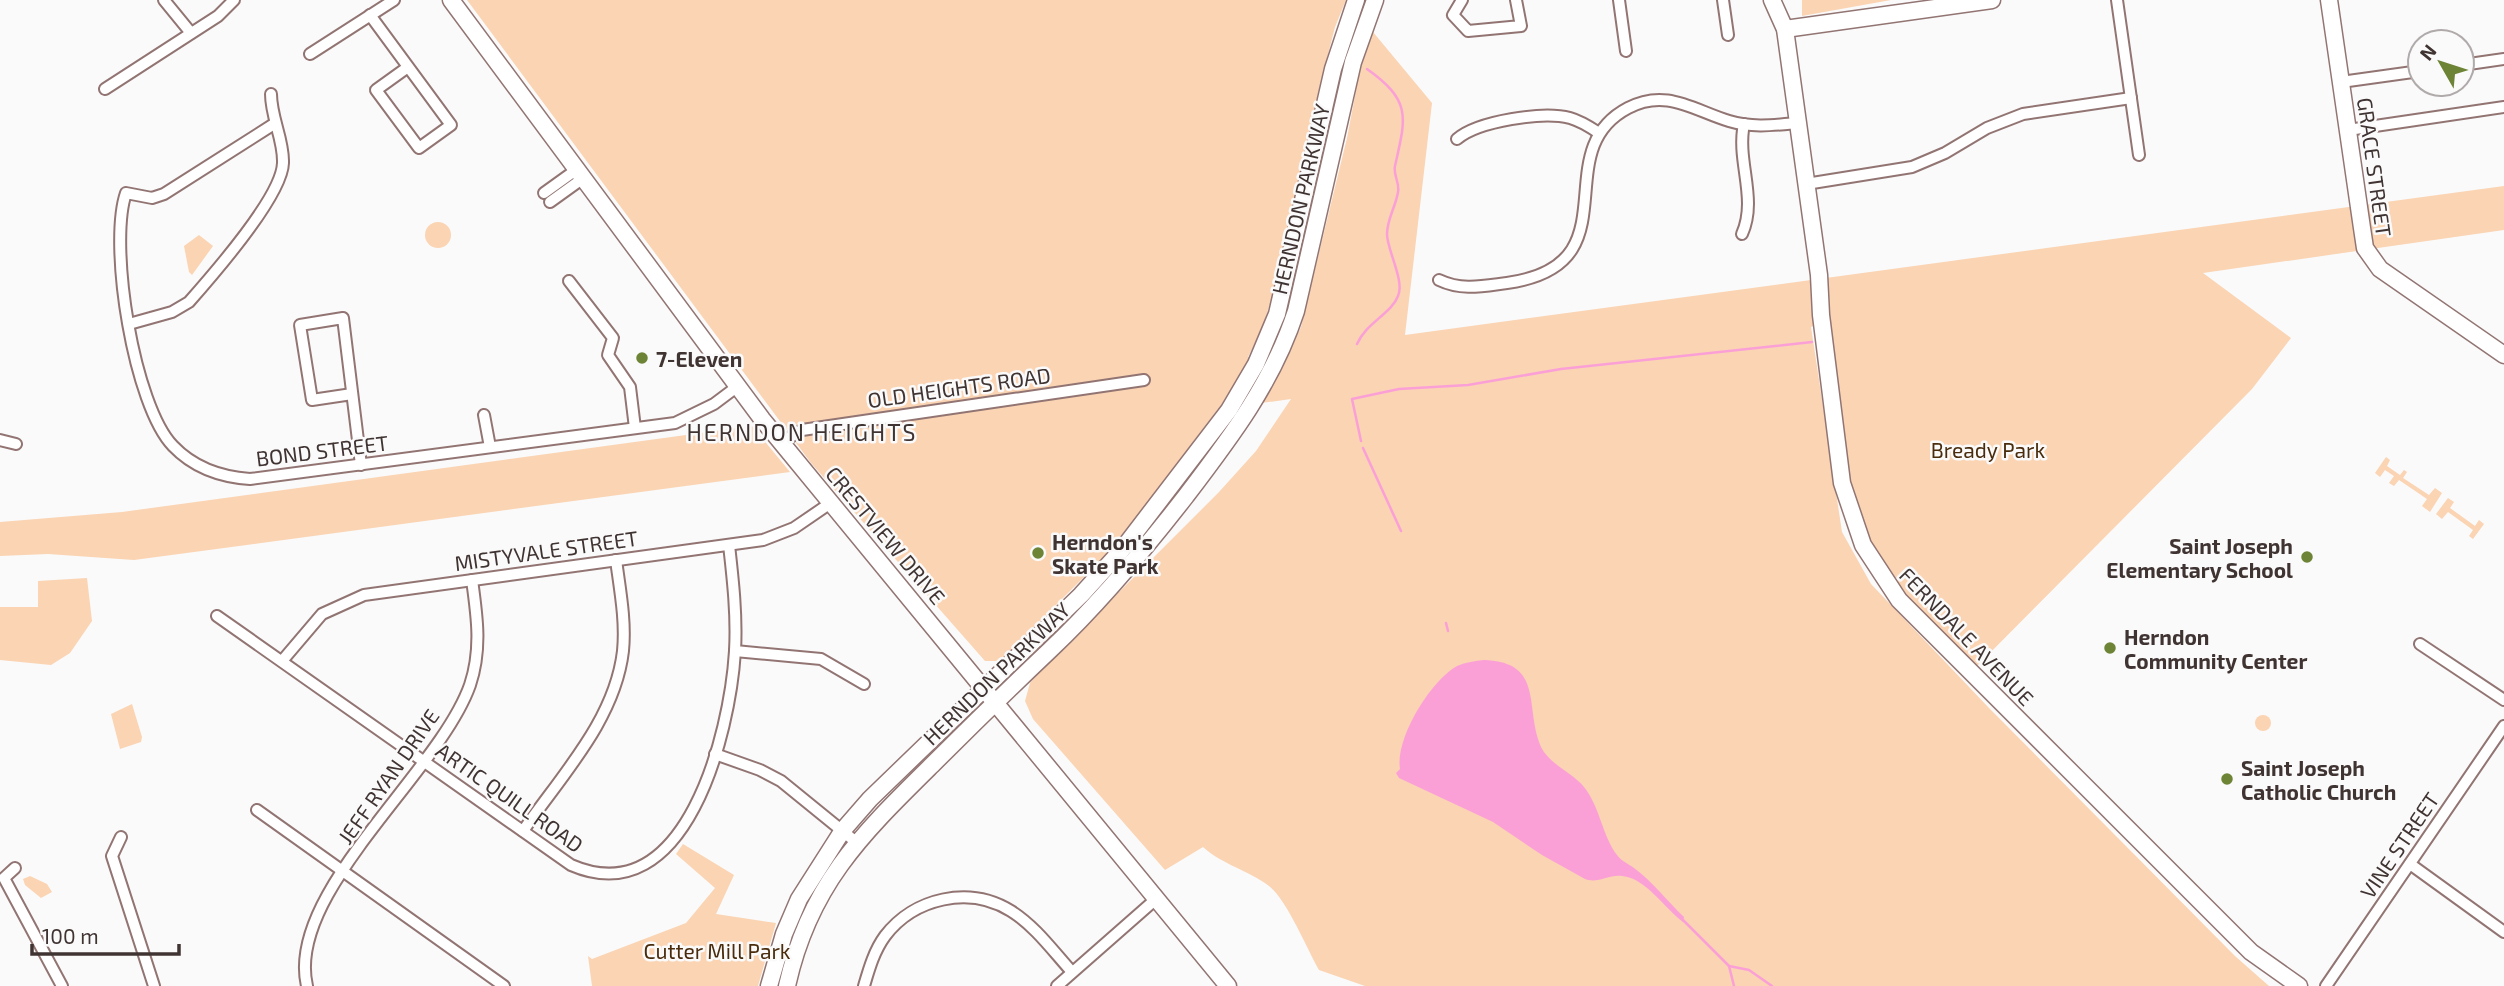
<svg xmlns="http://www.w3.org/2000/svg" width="2504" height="986" font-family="'Exo 2',sans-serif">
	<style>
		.green { fill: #fad4b3 }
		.water { fill: #fba0d7 }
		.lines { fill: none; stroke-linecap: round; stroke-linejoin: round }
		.stream { stroke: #fba0d7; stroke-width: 2.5 }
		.street-casing { stroke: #927573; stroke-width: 14 }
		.secondary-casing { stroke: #927573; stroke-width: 19 }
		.street { stroke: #fff; stroke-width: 10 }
		.secondary { stroke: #fff; stroke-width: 16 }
		.poi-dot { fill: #6d8436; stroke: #fafafa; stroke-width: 2.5 }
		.labels { text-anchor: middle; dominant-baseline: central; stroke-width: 5; stroke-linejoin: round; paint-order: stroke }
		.street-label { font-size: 21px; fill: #403433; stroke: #fafafa }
		.poi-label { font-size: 21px; font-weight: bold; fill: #403433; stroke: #fafafa; text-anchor: start }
		.park-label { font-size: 21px; fill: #4a2c0c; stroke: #fafafa }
		.neighbourhood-label { font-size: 23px; letter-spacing: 2px; fill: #403433; stroke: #fafafa }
	</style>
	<rect width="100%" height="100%" fill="#fafafa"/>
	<g class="green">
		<path d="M467,0H1346L1335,27L1314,109L1275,288L1262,329L1248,357L1290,351L1301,327L1347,138L1360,70L1373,32L1432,103L1405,335L2504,186V230L2203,273L2291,338L2252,389L1970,673L1899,600L1855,526L1821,323L1811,327L1842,532L1871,584L1989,708L2235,956L2269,986H1365L1319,970C1307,949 1287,900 1269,886C1248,870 1223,865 1203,847L1165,870L1033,719L1025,701L1030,683L1037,674L1219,492L1256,451L1291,399L1218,409L1113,548L1000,661H985L811,463Z"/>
		<path d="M1802,0H1891L1802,16Z"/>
		<circle cx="438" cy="235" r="13"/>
		<path d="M199,235L213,246L192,275L189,272L184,246Z"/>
		<path d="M752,426L790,472L134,560L48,554L0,556V522L122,512Z"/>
		<path d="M2386,457L2390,460L2387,466L2400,475L2404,470L2407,472L2403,478L2429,495L2435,488L2442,493L2430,512L2422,506L2427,499L2399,480L2394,486L2389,483L2394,476L2385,470L2380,477L2375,473Z"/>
		<path d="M2448,498L2454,502L2450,508L2475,526L2479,520L2484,524L2473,539L2469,536L2473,530L2448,512L2442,519L2436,514Z"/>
		<path d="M87,578L92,621L70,653L51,665L0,660V607H38V581Z"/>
		<path d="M132,704L142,737L141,742L120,749L111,714Z"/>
		<circle cx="2263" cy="723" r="8"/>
		<path d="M683,844L734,875L716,914L776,923L758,986H592L588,956L592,959L686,923L715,888L676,854Z"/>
		<path d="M30,876L47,884L52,892L41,898L25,885L23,879Z"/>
	</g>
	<path class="water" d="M1484,660C1545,662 1524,708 1541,747C1549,764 1573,773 1584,787C1600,807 1602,835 1617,855C1621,861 1629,864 1634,868C1653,882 1667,901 1684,917L1683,922C1665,909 1646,878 1622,876C1609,874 1598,884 1585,879L1542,855L1493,822L1399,778L1396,773L1400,769C1395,739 1430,681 1457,666C1466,662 1475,661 1484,660Z"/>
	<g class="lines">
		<g class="stream">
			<path d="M1357,344C1366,323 1392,313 1398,296C1405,281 1387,250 1387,234C1387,219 1396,206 1398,192C1400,183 1393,175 1395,166C1406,117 1412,101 1367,69"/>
			<path d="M1361,441L1352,399L1399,389L1468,385L1561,369L1812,342"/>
			<path d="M1363,448L1401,531"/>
			<path d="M1446,623L1448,631"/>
			<path d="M1683,920L1729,966L1734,986"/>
			<path d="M1729,966L1749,970L1772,986"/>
		</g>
		<defs>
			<g id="street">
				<path d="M164,0L191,33"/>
				<path d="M1462,0L1453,15L1468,31L1521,26L1516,0"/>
				<path d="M1619,0L1626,51"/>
				<path d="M1723,0L1728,35"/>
				<path d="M2117,0L2139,155"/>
				<path d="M370,15L451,125L419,148L376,90L408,67"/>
				<path d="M310,54L394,0"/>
				<path d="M2462,65L2504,59"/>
				<path d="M2341,82L2420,71"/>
				<path d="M105,89L218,16L234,0"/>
				<path d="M274,124L164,194L152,198L126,193C108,245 134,406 173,446C194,468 221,477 250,479L675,423L714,404L738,386"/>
				<path d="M2348,130L2504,107"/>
				<path d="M1457,139C1478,121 1543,111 1570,118C1581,121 1590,127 1599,133"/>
				<path d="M1806,184L1912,167L1945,153L1987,128L2023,114L2131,98"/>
				<path d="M544,193L576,170"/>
				<path d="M550,202L582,179"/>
				<path d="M1742,234C1758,198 1736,161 1744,124"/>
				<path d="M1439,280C1462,291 1483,286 1507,283C1636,265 1544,152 1628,108C1666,88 1693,110 1729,121C1752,128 1775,125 1798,123"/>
				<path d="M569,281L613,338L608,355L630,387L635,428"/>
				<path d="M129,324L172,312L189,302C212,276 282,196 283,163C284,140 271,118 271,94"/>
				<path d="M352,394L312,400L300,325L343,318L361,465"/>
				<path d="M484,415L490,447"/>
				<path d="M0,440L16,444"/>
				<path d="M782,442L802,430L1144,380"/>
				<path d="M217,616L571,865C686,915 730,733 735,651C737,616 733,580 729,545"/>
				<path d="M2420,644L2504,700"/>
				<path d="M735,651L821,659L864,684"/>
				<path d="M282,661L322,614L364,595L763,540L794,528L832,502"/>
				<path d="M715,754L760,770L781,781L856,842"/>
				<path d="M257,810L504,986"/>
				<path d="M523,831C561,776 615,720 623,651C626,621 620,590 616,560"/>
				<path d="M121,837L112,856L154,986"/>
				<path d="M2410,864L2504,932"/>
				<path d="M15,868L4,878L62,986"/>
				<path d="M307,986C285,893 439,773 470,685C482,649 477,616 472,580"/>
				<path d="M864,986C869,969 874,951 885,936C914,898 969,885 1011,911C1035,926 1053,951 1072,972"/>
				<path d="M1057,986L1156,899"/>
				<path d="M2326,986L2504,726"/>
			</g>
			<g id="secondary">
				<path d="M451,0L762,419L1228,986"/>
				<path d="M1772,0L1785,29L1819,275L1821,315L1842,483L1863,545L1899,600L2251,952L2299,986"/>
				<path d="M2329,0L2362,228L2365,248L2380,269L2504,355"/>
				<path d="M1785,29L1992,0"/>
				<path d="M769,986L784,934L799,899L843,830L870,799L1081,595L1121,551L1229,410L1256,364L1277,314L1333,69L1356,0"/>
				<path d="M787,986C809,885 862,834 932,765C971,726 1010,688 1050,650C1100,603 1144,550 1186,496C1231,437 1273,382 1296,311L1353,62L1375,0"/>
			</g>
		</defs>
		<use href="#street" class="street-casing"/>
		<use href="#secondary" class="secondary-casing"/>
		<use href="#street" class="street"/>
		<use href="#secondary" class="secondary"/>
	</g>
	<g class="poi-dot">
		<circle cx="642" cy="358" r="7"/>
		<circle cx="1038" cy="553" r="7"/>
		<circle cx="2307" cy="557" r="7"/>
		<circle cx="2110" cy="648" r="7"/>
		<circle cx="2227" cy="779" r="7"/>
	</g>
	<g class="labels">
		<g class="street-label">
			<text transform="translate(2375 167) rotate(82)">GRACE STREET</text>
			<text transform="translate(1300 199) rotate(-77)">HERNDON PARKWAY</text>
			<text transform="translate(959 387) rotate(-8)">OLD HEIGHTS ROAD</text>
			<text transform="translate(322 450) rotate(-7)">BOND STREET</text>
			<text transform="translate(886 535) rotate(50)">CRESTVIEW DRIVE</text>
			<text transform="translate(546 550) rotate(-8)">MISTYVALE STREET</text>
			<text transform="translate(1967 636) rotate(46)">FERNDALE AVENUE</text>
			<text transform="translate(996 673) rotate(-44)">HERNDON PARKWAY</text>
			<text transform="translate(388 776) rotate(-55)">JEFF RYAN DRIVE</text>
			<text transform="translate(510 797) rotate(35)">ARTIC QUILL ROAD</text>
			<text transform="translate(2399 845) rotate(-56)">VINE STREET</text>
		</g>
		<g class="poi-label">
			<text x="656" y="358">7-Eleven</text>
			<text x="1052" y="541">Herndon's<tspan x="1052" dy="24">Skate Park</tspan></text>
			<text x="2293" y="545" text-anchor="end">Saint Joseph<tspan x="2293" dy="24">Elementary School</tspan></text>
			<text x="2124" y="636">Herndon<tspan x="2124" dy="24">Community Center</tspan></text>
			<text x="2241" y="767">Saint Joseph<tspan x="2241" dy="24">Catholic Church</tspan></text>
		</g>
		<g class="park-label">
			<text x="1988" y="449">Bready Park</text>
			<text x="717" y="950">Cutter Mill Park</text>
		</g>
		<g class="neighbourhood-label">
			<text x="802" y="432">HERNDON HEIGHTS</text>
		</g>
	</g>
	<g transform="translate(2441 63) rotate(309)"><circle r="33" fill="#fafafa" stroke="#b0abaa" stroke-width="2"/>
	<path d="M0-5L12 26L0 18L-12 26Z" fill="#6d8436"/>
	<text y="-10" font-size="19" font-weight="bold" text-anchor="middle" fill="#403433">N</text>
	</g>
	<path d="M32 944v10h147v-10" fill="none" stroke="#403433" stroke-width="3.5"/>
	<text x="42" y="944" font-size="21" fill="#403433" stroke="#fafafa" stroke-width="5" paint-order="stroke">100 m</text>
</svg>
